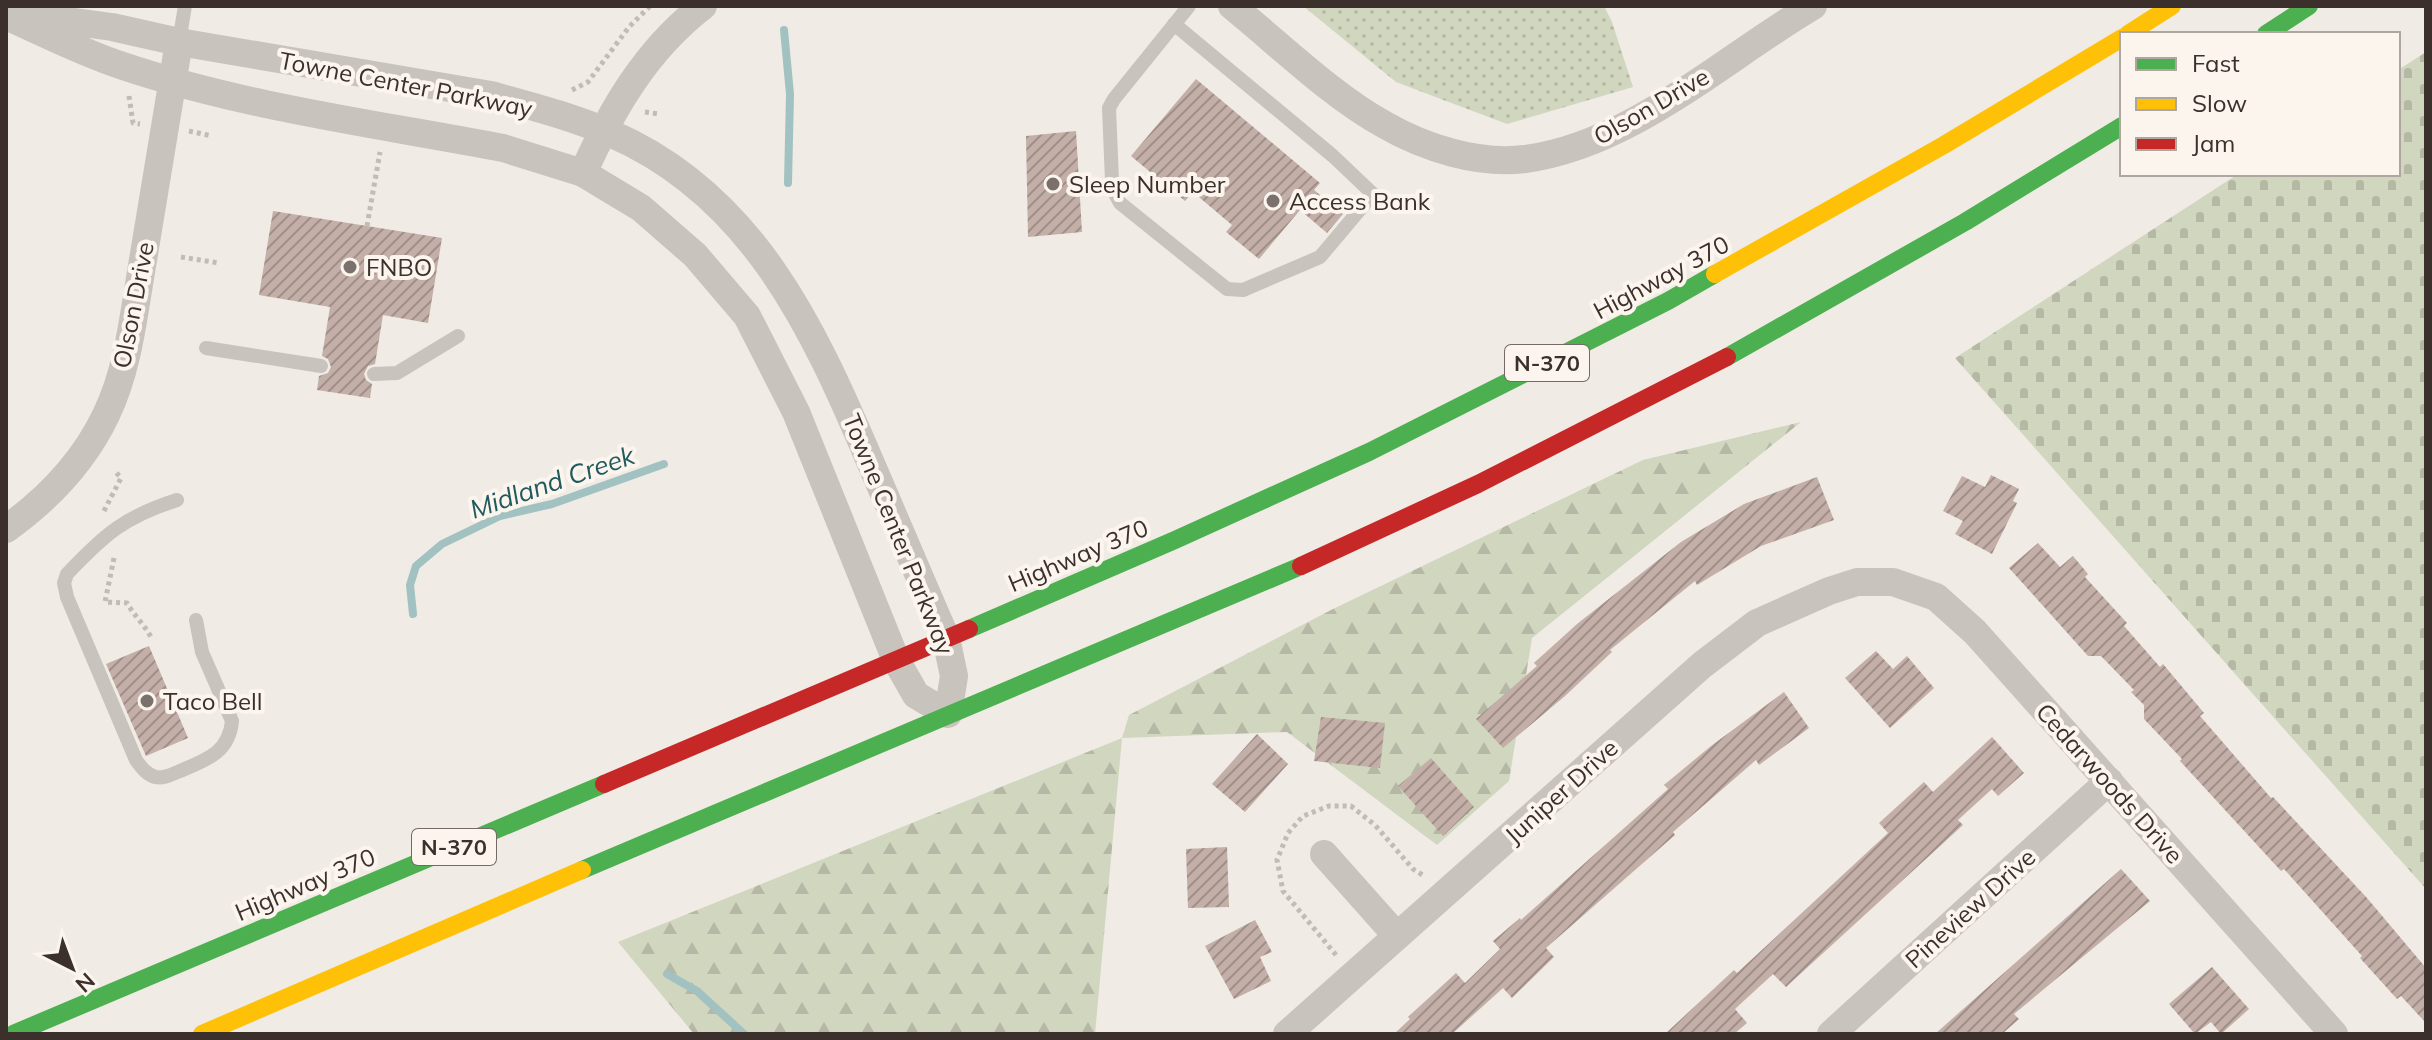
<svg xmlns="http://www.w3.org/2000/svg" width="2432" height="1040" font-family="Mulish,sans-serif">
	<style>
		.grass { fill: url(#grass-dots) }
		.forest { fill: url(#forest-firs) }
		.cemetery { fill: url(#cemetery-stones) }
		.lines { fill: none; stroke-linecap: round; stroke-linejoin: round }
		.stream { stroke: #a1c2c1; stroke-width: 8 }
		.building { fill: url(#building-hatch) }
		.path { stroke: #c2bbb6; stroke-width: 5; stroke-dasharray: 4 4; stroke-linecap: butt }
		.lane { stroke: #c9c3be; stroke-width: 14 }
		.street { stroke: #c9c3be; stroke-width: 28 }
		.fast { stroke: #4caf50; stroke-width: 18 }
		.slow { stroke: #ffc107; stroke-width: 18 }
		.jam { stroke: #c62828; stroke-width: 18 }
		.poi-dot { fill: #7a716c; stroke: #fbf5ee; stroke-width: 3 }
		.labels { text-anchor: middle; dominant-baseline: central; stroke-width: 8; stroke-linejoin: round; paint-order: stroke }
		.shield { fill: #fbf5ee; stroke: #756b66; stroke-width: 2 }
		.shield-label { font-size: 22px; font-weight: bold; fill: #3b302b }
		.street-label { font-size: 24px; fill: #3b302b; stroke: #fbf5ee }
		.poi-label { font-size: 24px; fill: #3b302b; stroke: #fbf5ee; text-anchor: start }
		.water-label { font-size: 26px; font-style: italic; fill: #1f5a5e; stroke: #fbf5ee }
	</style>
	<defs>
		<pattern id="grass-dots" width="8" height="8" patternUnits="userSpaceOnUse" patternTransform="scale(2)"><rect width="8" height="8" fill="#d1d6bf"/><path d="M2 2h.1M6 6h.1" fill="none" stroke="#b4b8a4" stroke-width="1.8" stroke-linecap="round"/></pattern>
		<pattern id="forest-firs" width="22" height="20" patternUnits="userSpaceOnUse" patternTransform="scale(2)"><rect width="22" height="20" fill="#d1d6bf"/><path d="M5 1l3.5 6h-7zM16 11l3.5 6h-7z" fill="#b4b8a4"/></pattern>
		<pattern id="cemetery-stones" width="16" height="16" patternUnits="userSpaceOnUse" patternTransform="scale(2)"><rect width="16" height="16" fill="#d1d6bf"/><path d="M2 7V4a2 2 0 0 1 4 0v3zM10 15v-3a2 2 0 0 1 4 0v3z" fill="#b4b8a4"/></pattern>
		<pattern id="building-hatch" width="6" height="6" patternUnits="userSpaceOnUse" patternTransform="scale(2)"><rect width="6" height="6" fill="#c3afa7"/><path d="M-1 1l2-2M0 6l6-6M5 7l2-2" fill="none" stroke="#a08f88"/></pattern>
	</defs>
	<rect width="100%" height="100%" fill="#f0ebe5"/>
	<path class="grass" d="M1303,6H1604L1612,22L1633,87L1507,124L1396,82Z"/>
	<path class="forest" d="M1801,422L1532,638L1509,781L1437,845L1287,732L1122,738L1095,1034H694L618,942L1122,738L1129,715L1333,609L1643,460Z"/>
	<path class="cemetery" d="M2426,52V889L1955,358L2238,174H2398V70Z"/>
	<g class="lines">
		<g class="stream">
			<path d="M784,30L790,94L788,183"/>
			<path d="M413,614L410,585L416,566L442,544L500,516L552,504L664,464"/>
			<path d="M667,974L697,991L744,1034"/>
		</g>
	</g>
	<g class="building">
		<path d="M1196,79L1320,183L1314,190L1343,214L1327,233L1300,210L1259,259L1226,232L1232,225L1193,192L1185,201L1131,156Z"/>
		<path d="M1076,131L1082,232L1028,237L1026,136Z"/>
		<path d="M273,211L442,238L428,323L383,315L375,364L368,366L364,374L366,380L372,384L370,398L317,390L319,376L328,373L331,367L328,359L322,356L330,307L259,295Z"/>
		<path d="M1991,475L2019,489L2013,501L2017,503L1992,554L1955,534L1963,521L1943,511L1962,476L1985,487Z"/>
		<path d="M1817,477L1834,520L1761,546L1697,585L1695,581L1610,650L1612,652L1565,696L1503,748L1476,719L1537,666L1534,663L1577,624L1681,542L1744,504Z"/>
		<path d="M2038,543L2060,567L2073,556L2088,574L2085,577L2127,623L2124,626L2160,667L2163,664L2204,713L2200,716L2271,798L2273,797L2367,898L2426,968V1023L2401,996L2397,999L2360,958L2362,956L2284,869L2281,871L2180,761L2182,759L2144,719V705L2131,692L2134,690L2101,656H2088L2009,568Z"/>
		<path d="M149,646L188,738L146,756L106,664Z"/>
		<path d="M1876,651L1893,669L1907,656L1934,688L1890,728L1845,678Z"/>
		<path d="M1784,692L1809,728L1759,765L1756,760L1673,832L1675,835L1546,948L1554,957L1512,998L1503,988L1452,1034H1394L1410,1019L1408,1017L1456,973L1465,983L1500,949L1493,941L1520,918L1521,920L1668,789L1664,785L1711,746Z"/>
		<path d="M1321,717L1385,723L1380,768L1314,761Z"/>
		<path d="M1257,734L1288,764L1245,812L1212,784Z"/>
		<path d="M1992,737L2024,773L1998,796L1992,789L1958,820L1963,825L1786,987L1773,974L1735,1009L1747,1023L1734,1034H1665L1734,970L1737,973L1888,833L1879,823L1924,782L1933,792Z"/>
		<path d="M1431,758L1474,807L1443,836L1398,786Z"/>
		<path d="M1227,847L1229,907L1188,908L1186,849Z"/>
		<path d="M2121,869L2150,901L2014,1014L2019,1019L2002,1034H1935Z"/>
		<path d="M1255,920L1272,952L1260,957L1271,981L1234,999L1205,946Z"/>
		<path d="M2212,967L2249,1009L2221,1034L2211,1022L2195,1034L2169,1004Z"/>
	</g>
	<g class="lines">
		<g class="path">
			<path d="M572,90L588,82L629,27L650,6"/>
			<path d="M129,96L133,123L140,124"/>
			<path d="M645,112L659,114"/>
			<path d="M189,131L212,136"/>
			<path d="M367,226L380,152"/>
			<path d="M181,257L219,263"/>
			<path d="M104,511L121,478L115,471"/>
			<path d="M114,558L105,602L127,603C135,617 145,625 152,639"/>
			<path d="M1336,955L1283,891L1277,860L1288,833L1303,816L1329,806H1351L1375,825L1413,869L1424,876"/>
		</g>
		<g class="lane">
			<path d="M1174,24L1333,156L1373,194L1320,257L1243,290L1227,289L1120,203L1114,192L1112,181L1109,108L1114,99L1189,6"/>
			<path d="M179,42L185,6"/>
			<path d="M206,348L321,366"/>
			<path d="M374,374L397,373L458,336"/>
			<path d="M177,500C124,517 105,534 67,574L64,583L67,597L136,760C141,767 146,774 155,777C164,779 172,774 180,771C206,760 229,753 232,721L202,652L196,620"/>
		</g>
		<g class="street">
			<path d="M1232,6C1280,45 1332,96 1385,125C1425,148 1479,165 1525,159C1631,145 1723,59 1813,6"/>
			<path d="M6,8L68,21L112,27L179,42L491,95C531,106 573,117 612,134C752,195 813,327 869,459C895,519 920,579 946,638L954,676L948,714L916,695L896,660L796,412L747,316L695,255L641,208L583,173L503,148C377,124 245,107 123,66C83,53 44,33 6,16"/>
			<path d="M583,173C612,109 646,50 703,6"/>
			<path d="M6,529C48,499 84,461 106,415C129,368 134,311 143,260C155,187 167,115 179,42"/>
			<path d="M1324,854L1397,936"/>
			<path d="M1287,1034L1702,665L1757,623L1829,591L1857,582H1893L1936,597L1975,632L2334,1034"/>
			<path d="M1831,1034L2109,781"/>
		</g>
		<g class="fast">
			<path d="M2266,34L2309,6"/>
			<path d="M1727,357L1965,222L2122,126"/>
			<path d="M969,629L1175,540L1369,452L1668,301L1715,274"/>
			<path d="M582,870L1301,566"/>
			<path d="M13,1034L604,784"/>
		</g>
		<g class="slow">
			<path d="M2128,34L2172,6"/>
			<path d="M1715,274L1944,145L2122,38"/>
			<path d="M202,1034L582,870"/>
		</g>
		<g class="jam">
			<path d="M1301,566L1478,484L1727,357"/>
			<path d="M604,784L969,629"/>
		</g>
	</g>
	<g class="poi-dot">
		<circle cx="1053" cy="184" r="8"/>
		<circle cx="1273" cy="201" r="8"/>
		<circle cx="350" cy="267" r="8"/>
		<circle cx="147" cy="701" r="8"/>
	</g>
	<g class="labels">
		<g class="shield">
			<rect x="1505" y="345" width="84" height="36" rx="6"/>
			<rect x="412" y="829" width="84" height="36" rx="6"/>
		</g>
		<g class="shield-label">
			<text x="1547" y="363">N-370</text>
			<text x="454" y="847">N-370</text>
		</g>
		<g class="street-label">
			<text transform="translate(406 84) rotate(11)">Towne Center Parkway</text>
			<text transform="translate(1651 106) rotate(-30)">Olson Drive</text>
			<text transform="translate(1661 277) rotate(-28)">Highway 370</text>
			<text transform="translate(133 305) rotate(-79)">Olson Drive</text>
			<text transform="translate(899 534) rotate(68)">Towne Center Parkway</text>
			<text transform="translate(1078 555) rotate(-23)">Highway 370</text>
			<text transform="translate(2110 783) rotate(48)">Cedarwoods Drive</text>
			<text transform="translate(1561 791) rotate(-42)">Juniper Drive</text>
			<text transform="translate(305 884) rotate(-23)">Highway 370</text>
			<text transform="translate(1970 908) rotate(-42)">Pineview Drive</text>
		</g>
		<g class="poi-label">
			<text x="1069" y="184">Sleep Number</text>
			<text x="1289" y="201">Access Bank</text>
			<text x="366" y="267">FNBO</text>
			<text x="163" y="701">Taco Bell</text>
		</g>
		<g class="water-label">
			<text transform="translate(552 482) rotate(-19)">Midland Creek</text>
		</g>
	</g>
	<rect width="2432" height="1040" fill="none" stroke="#3b302b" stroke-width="16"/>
	<rect x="2120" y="32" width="280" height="144" fill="#fbf5ee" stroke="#aea6a0" stroke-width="2"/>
	<rect x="2136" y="58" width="40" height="12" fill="#4caf50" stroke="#aea6a0" stroke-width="2"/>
	<text x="2192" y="72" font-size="24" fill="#3b302b">Fast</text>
	<rect x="2136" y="98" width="40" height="12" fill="#ffc107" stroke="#aea6a0" stroke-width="2"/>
	<text x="2192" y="112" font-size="24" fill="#3b302b">Slow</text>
	<rect x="2136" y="138" width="40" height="12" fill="#c62828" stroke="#aea6a0" stroke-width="2"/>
	<text x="2192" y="152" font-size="24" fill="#3b302b">Jam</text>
	<g transform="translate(72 968) rotate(138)" stroke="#fbf5ee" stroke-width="6" paint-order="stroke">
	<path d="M0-6L14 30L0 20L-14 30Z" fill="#3b302b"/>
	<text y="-12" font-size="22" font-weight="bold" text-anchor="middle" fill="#3b302b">N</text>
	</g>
</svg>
